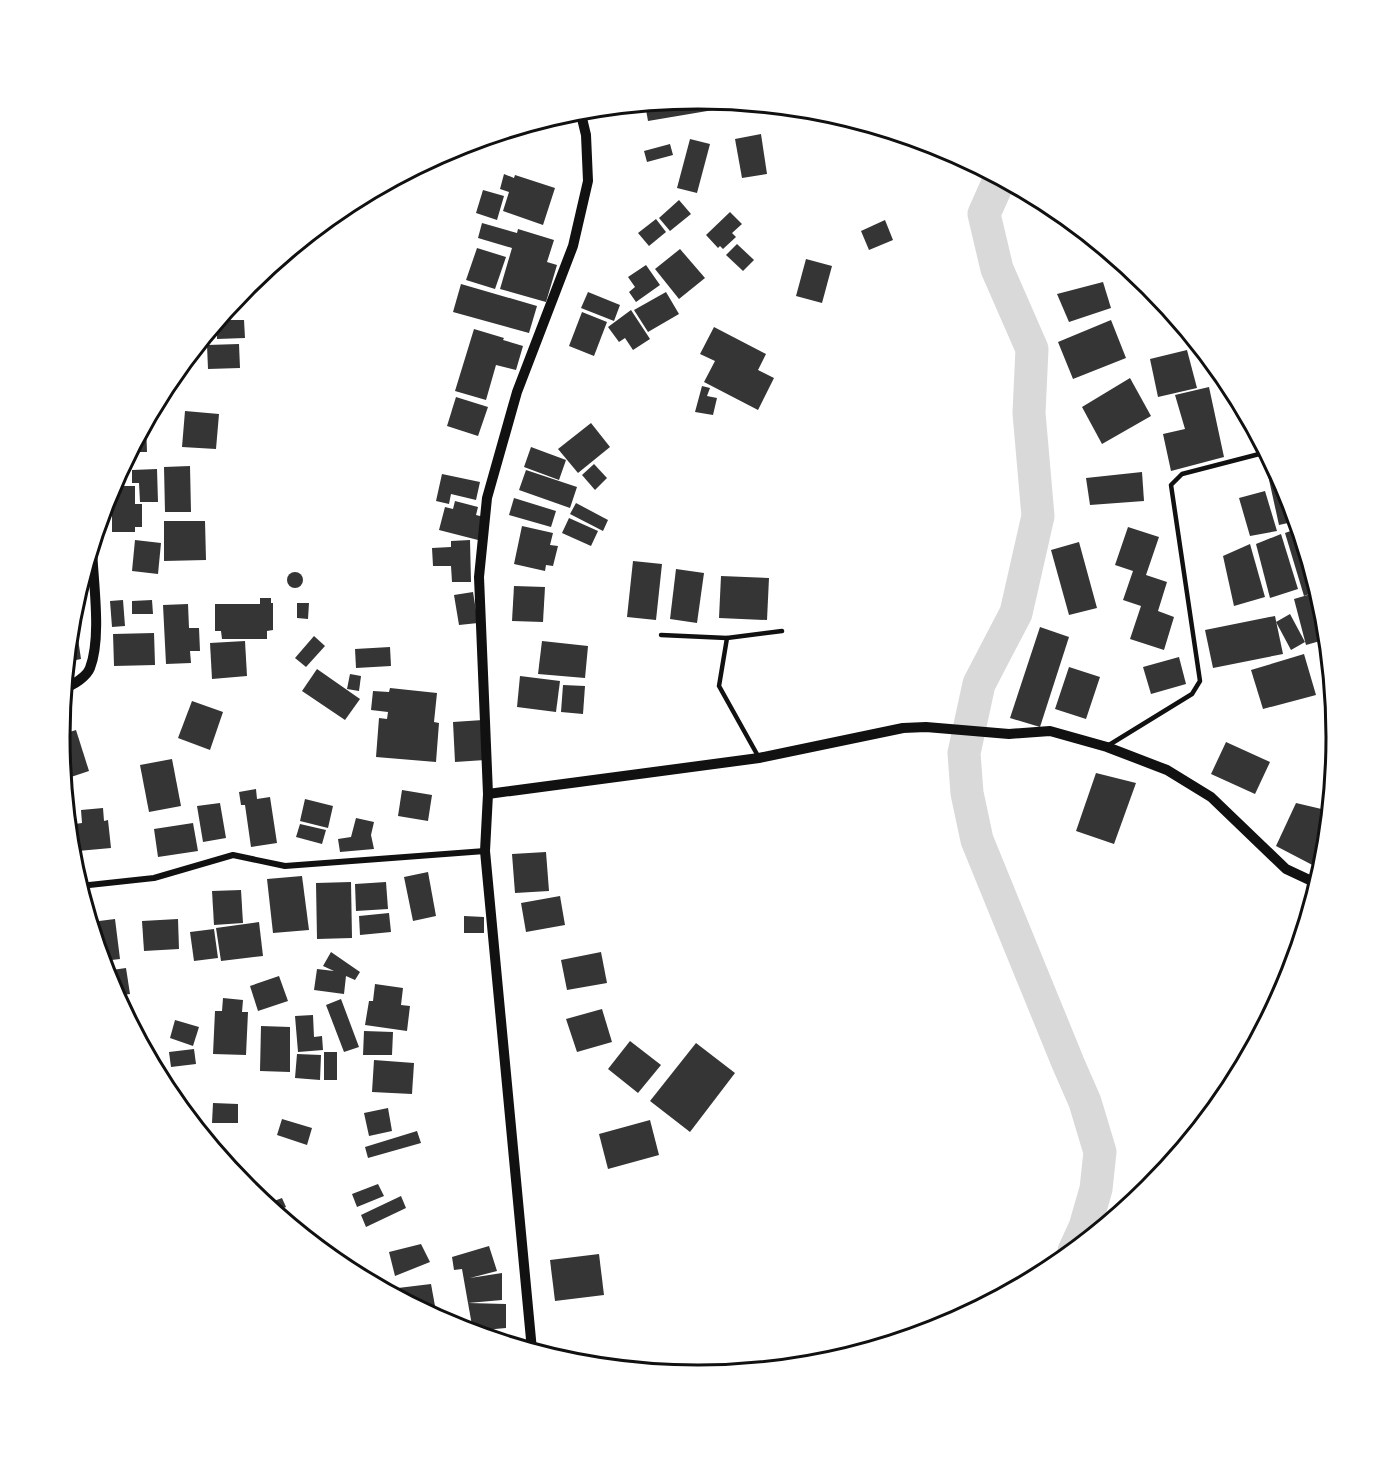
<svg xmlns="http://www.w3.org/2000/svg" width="1397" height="1474" font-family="'IBM Plex Sans',sans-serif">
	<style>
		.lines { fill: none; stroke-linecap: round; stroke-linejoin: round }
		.river { stroke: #d9d9d9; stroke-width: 33 }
		.building { fill: #353535 }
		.service { stroke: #111; stroke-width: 4.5 }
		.minor { stroke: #111; stroke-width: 6 }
		.tertiary { stroke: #111; stroke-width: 10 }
		.rim { fill: none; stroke: #111; stroke-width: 3 }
	</style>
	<rect width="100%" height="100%" fill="#fff"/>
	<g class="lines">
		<path class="river" d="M1000,178L984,214L997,269L1032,349L1029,413L1038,516L1016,613L979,684L964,753L967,793L977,840L1068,1063L1085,1102L1100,1152L1096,1189L1085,1227L1074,1251"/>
	</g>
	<g class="building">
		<path d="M699,99L724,101L725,108L648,121L645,104Z"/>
		<path d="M761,134L767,174L742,178L735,139Z"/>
		<path d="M690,139L710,144L697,193L677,188Z"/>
		<path d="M670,144L673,155L647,162L644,151Z"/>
		<path d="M504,174L514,178L515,175L555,188L543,225L503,211L509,192L500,189Z"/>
		<path d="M483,190L504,196L497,220L476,213Z"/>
		<path d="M679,200L691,214L670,231L659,218Z"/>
		<path d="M730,212L742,224L732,233L736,237L723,249L720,246L718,248L706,235Z"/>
		<path d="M656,219L666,232L649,246L638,233Z"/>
		<path d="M885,220L893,240L869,250L861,231Z"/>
		<path d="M482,223L517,233L518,229L554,240L547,262L557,265L546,302L500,289L512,248L478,238Z"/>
		<path d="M737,244L754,260L743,271L726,255Z"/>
		<path d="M477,248L506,257L495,289L466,280Z"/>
		<path d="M680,249L705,278L679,299L655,269Z"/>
		<path d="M806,259L832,266L822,303L796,296Z"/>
		<path d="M646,265L660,285L636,302L629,292L635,287L628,277Z"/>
		<path d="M1103,282L1111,308L1069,322L1057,294Z"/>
		<path d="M461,284L537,306L529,333L453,312Z"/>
		<path d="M588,292L620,305L614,321L581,308Z"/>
		<path d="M666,292L679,314L648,332L634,310Z"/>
		<path d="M631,310L650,339L633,350L625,338L619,342L608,327Z"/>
		<path d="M582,312L607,322L594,356L569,346Z"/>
		<path d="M219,320H244L245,338L217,339V323Z"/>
		<path d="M1111,320L1126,358L1073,379L1058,342Z"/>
		<path d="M714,327L766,354L758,370L774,378L758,410L704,382L715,361L700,354Z"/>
		<path d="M474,329L504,338L503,340L523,346L516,370L496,365L486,400L455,391Z"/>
		<path d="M239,344L240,368L208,369L207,345Z"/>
		<path d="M1187,350L1197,388L1158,397L1150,359Z"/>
		<path d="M1221,372L1230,383L1240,402L1230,404Z"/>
		<path d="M1130,378L1151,416L1102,444L1082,407Z"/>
		<path d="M702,386L710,388L707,396L717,398L713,415L695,412Z"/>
		<path d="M1209,387L1224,457L1171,471L1163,434L1185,429L1175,395Z"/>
		<path d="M456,397L488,407L478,436L447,426Z"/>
		<path d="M185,411L219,414L216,449L182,447Z"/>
		<path d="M146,423L147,452H130Z"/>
		<path d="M591,423L610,447L578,473L558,449Z"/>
		<path d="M531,447L566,460L559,480L524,467Z"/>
		<path d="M594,464L607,478L595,490L582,475Z"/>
		<path d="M1273,465L1289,493L1297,521L1279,525L1266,466Z"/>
		<path d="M190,466L191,512H165L164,467Z"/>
		<path d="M157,469L158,502H140L139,483H132V470Z"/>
		<path d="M526,470L577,487L570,508L519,490Z"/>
		<path d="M1142,472L1144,501L1090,505L1086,478Z"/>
		<path d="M442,474L480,482L476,500L451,494L449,504L436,501Z"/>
		<path d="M112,486H135V504H142V527H135V532H112Z"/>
		<path d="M1265,491L1277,531L1250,536L1239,498Z"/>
		<path d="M514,498L556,511L551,527L509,515Z"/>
		<path d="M455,501L478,507L476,515L484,517L478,540L439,530L445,507L453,509Z"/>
		<path d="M576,503L608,520L603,531L570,514Z"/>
		<path d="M569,518L598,531L591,546L562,533Z"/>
		<path d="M164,521H205L206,560L164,561Z"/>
		<path d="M522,526L553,533L550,545L558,546L553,566L546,565L545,571L514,564Z"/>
		<path d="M1128,527L1159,537L1146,575L1167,582L1158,611L1174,617L1164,650L1130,639L1141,606L1123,600L1133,571L1115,565Z"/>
		<path d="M1299,528L1318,591L1304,596L1285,533Z"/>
		<path d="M1281,534L1298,589L1270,598L1256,544Z"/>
		<path d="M135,540L161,543L158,574L132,571Z"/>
		<path d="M470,540L471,582H452L451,566H433L432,548L451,547V541Z"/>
		<path d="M1079,542L1097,608L1069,615L1051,550Z"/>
		<path d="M1250,544L1265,597L1234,606L1223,556Z"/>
		<path d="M633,561L662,564L656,620L627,617Z"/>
		<path d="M676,569L704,573L697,623L670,619Z"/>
		<circle cx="295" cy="580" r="8"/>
		<path d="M721,576L769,578L767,620L719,618Z"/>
		<path d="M514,586L545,587L543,622L512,621Z"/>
		<path d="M473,592L478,623L459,625L454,595Z"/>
		<path d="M1318,592L1325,613L1327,639L1306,645L1294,599Z"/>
		<path d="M260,598H271V603H273V630L267,631V639H222L221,631H215V604H260Z"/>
		<path d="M123,600L125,626L112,627L110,601Z"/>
		<path d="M152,600L153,614H132V601Z"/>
		<path d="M297,603H309L308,619L297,618Z"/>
		<path d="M188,604L189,628H199L200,651H190L191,663L166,664L163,605Z"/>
		<path d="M1290,614L1305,642L1291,650L1276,622Z"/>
		<path d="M1275,616L1283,654L1213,668L1205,630Z"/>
		<path d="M1040,627L1069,637L1040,727L1010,718Z"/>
		<path d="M77,632L81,659L67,662L70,633Z"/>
		<path d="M154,633L155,665L114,666L113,634Z"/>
		<path d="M314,636L325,646L306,667L295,658Z"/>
		<path d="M245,641L247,676L212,679L210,643Z"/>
		<path d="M542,641L588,646L585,678L538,674Z"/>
		<path d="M390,647L391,666L356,668L355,649Z"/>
		<path d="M1304,654L1316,695L1263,709L1251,670Z"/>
		<path d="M1179,657L1186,684L1151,694L1143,667Z"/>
		<path d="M1069,667L1100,677L1086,719L1055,709Z"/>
		<path d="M317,669L360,699L345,720L302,691Z"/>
		<path d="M350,674L361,676L359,691L347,689Z"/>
		<path d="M520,676L560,681L556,712L517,707Z"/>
		<path d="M563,685L585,686L583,714L561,712Z"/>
		<path d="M390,688L437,693L434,722L439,723L436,762L376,757L379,718L387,719L388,712L371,710L373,691L389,692Z"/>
		<path d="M192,701L223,712L210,750L178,738Z"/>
		<path d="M483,720L485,760L455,762L453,722Z"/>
		<path d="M76,730L89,771L65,779L60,735Z"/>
		<path d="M1226,742L1270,762L1255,794L1211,774Z"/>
		<path d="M172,759L181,806L149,812L140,765Z"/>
		<path d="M1096,773L1136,783L1114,844L1076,831Z"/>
		<path d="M256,789L257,799L270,797L277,843L251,847L245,805H241L239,792Z"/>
		<path d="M402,790L432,795L428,821L398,816Z"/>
		<path d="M305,799L333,806L328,828L300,821Z"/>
		<path d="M220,803L226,838L203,842L197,806Z"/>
		<path d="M1296,803L1330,811L1322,870L1276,846Z"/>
		<path d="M103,808L104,821L108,820L111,848L78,851L75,824L82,823L81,810Z"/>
		<path d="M356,818L374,822L371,835L374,849L340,852L338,839L351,837Z"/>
		<path d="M193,823L198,851L158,857L154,829Z"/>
		<path d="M300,824L326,830L322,844L296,837Z"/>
		<path d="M546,852L549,891L515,893L512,854Z"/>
		<path d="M428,872L436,916L413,921L404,877Z"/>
		<path d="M302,876L309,930L273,933L267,879Z"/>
		<path d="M351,882L352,938L317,939L316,883Z"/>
		<path d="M386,882L388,909L356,911L355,884Z"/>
		<path d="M241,890L243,923L214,925L212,891Z"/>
		<path d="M560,896L565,925L526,932L521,903Z"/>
		<path d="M389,913L391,932L360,935L359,916Z"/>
		<path d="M464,916L484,917V933H464Z"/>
		<path d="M115,919L120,959L103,961L91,922Z"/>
		<path d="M178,919L179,949L144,951L142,921Z"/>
		<path d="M259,922L263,956L221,961L216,928Z"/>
		<path d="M214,929L218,958L194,961L190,932Z"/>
		<path d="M331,952L360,972L355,980L346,976L344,994L314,990L317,969L334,971L323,966Z"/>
		<path d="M601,952L607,983L567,990L561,960Z"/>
		<path d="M126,968L130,994L117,996L105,971Z"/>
		<path d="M279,976L288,1001L258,1011L250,986Z"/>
		<path d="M375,984L403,988L401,1005L410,1006L407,1031L365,1025L369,1001H373Z"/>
		<path d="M223,998L243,1000L242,1012H248L246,1055L213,1054L215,1011H222Z"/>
		<path d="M341,999L359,1047L344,1052L326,1005Z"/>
		<path d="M602,1009L612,1042L577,1052L566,1019Z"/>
		<path d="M313,1015L314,1037L322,1036L323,1050L298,1052L295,1016Z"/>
		<path d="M175,1020L199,1027L193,1046L170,1038Z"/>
		<path d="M135,1026L148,1047L152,1060L133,1027Z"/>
		<path d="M261,1026L290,1027V1072L260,1071Z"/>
		<path d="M364,1031L393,1032L392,1055H363Z"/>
		<path d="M630,1041L661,1065L638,1093L608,1069Z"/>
		<path d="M696,1043L735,1073L690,1132L650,1101Z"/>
		<path d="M194,1049L196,1064L171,1067L169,1052Z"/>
		<rect x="324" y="1052" width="13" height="28"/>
		<path d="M297,1054L321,1055L320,1080L295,1078Z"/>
		<path d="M374,1060L414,1063L412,1094L372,1092Z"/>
		<path d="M213,1103L238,1104V1123H212Z"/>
		<path d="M388,1108L392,1131L369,1136L364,1113Z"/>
		<path d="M282,1119L312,1128L307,1145L277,1135Z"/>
		<path d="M650,1120L659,1155L608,1169L599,1134Z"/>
		<path d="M417,1131L421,1143L368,1158L365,1147Z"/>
		<path d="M378,1184L384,1196L357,1207L352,1194Z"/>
		<path d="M401,1196L406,1208L366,1227L361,1215Z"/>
		<path d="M282,1198L286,1207L275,1212L266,1204Z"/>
		<path d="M421,1244L430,1262L395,1276L389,1252Z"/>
		<path d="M489,1246L497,1271L470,1278L502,1273V1300L468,1303L462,1269L454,1270L452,1257Z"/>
		<path d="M599,1254L604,1295L555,1301L550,1260Z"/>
		<path d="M431,1284L435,1306L417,1307L401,1298L398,1288Z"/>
		<path d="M468,1303L506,1304V1328L473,1331Z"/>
		<path d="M512,1336L514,1345L493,1339Z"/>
	</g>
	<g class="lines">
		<g class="service">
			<path d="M661,635L727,638L782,631"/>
			<path d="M727,638L719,686L758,756"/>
			<path d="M1109,745L1192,694L1200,681L1171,485L1182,474L1267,452"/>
		</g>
		<path class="minor" d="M80,886L154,878L233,855L285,866L485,851"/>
		<g class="tertiary">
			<path d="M65,687C73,686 87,676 90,668C102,637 93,581 92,548"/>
			<path d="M488,794L759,758L903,728L926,727L1009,734L1050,731L1107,747L1167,770L1211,797L1286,869L1318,884"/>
			<path d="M532,1350L485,851L488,794L479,577L487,498L517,392L573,246L588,181L586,135L580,110"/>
		</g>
	</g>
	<path d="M0 0H1397V1474H0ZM70 737a628 628 0 1 1 1256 0a628 628 0 1 1-1256 0Z" fill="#fff" fill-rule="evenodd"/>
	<path class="rim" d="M70 737a628 628 0 1 1 1256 0a628 628 0 1 1-1256 0Z"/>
</svg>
